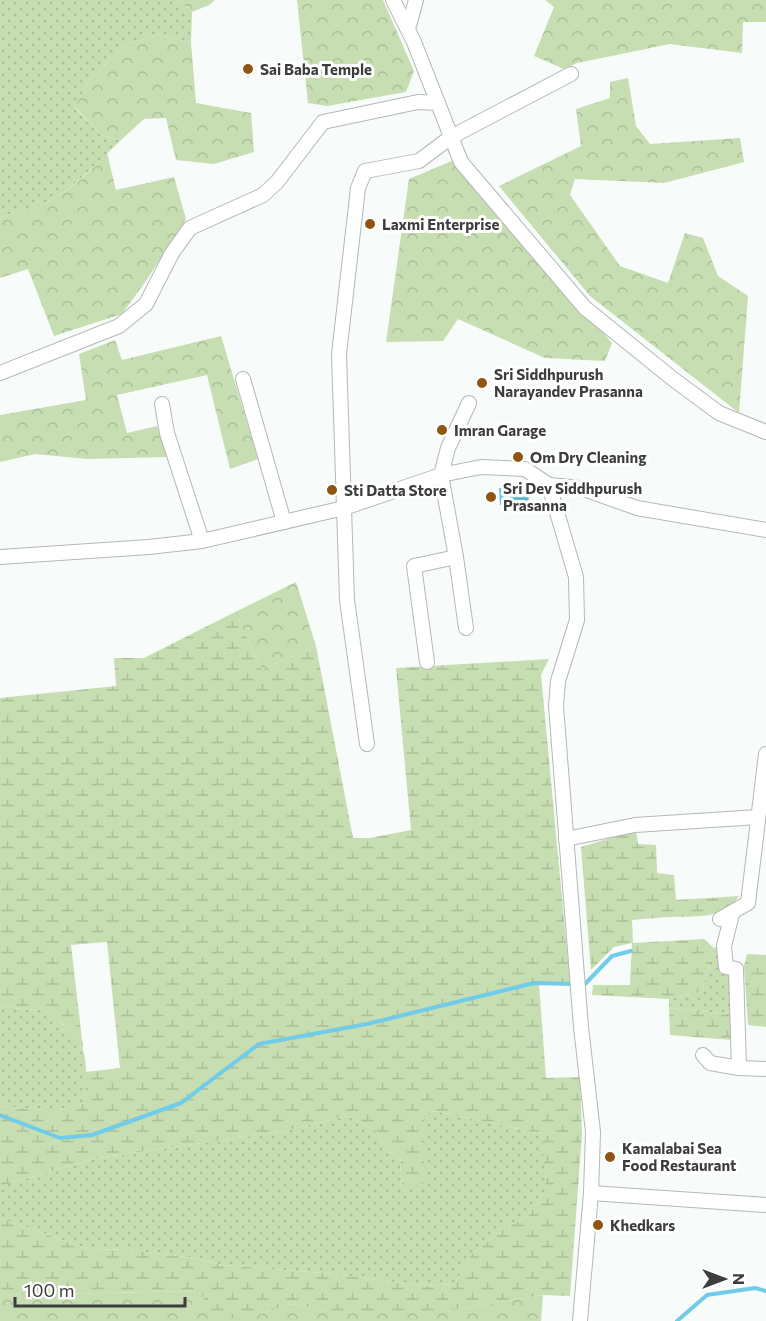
<svg xmlns="http://www.w3.org/2000/svg" width="766" height="1321" font-family="Commissioner,sans-serif">
	<style>
		.grass { fill: url(#grass-dots) }
		.forest { fill: url(#forest-crowns) }
		.wetland { fill: url(#wetland-marsh) }
		.water { fill: url(#water-rules) }
		.lines { fill: none; stroke-linecap: round; stroke-linejoin: round }
		.stream { stroke: #70cce8; stroke-width: 4 }
		.minor-casing { stroke: #b4b8b7; stroke-width: 16 }
		.minor { stroke: #fff; stroke-width: 14 }
		.poi-dot { fill: #905513; stroke: #fff; stroke-width: 2 }
		.labels { text-anchor: middle; dominant-baseline: central; stroke-width: 6; stroke-linejoin: round; paint-order: stroke }
		.poi-label { font-size: 15px; font-weight: bold; fill: #3c3d3d; stroke: #fff; text-anchor: start }
	</style>
	<defs>
		<pattern id="grass-dots" width="8" height="8" patternUnits="userSpaceOnUse" patternTransform="scale(1.5)"><rect width="8" height="8" fill="#c6deb1"/><path d="M2 2h.1M6 6h.1" fill="none" stroke="#abbf99" stroke-width="1.8" stroke-linecap="round"/></pattern>
		<pattern id="forest-crowns" width="20" height="18" patternUnits="userSpaceOnUse" patternTransform="scale(1.5)"><rect width="20" height="18" fill="#c6deb1"/><path d="M2 6a3 3 0 1 1 6 0M12 15a3 3 0 1 1 6 0" fill="none" stroke="#abbf99"/></pattern>
		<pattern id="wetland-marsh" width="20" height="14" patternUnits="userSpaceOnUse" patternTransform="scale(1.5)"><rect width="20" height="14" fill="#c6deb1"/><path d="M1 5h8M5 5V1M11 12h8M15 12V8" fill="none" stroke="#abbf99"/></pattern>
		<pattern id="water-rules" width="6" height="5" patternUnits="userSpaceOnUse" patternTransform="scale(1.5)"><rect width="6" height="5" fill="#70cce8"/><path d="M0 2.5h6" fill="none" stroke="#5da7bd"/></pattern>
	</defs>
	<rect width="100%" height="100%" fill="#f7fbfa"/>
	<g class="grass">
		<path d="M0,0H178L192,12L191,43L158,35L128,44L90,79L75,108L101,135L121,140C94,166 69,195 32,209C22,213 10,214 0,217Z"/>
		<path d="M720,946L730,972V1014L669,1008V999L702,992L714,948Z"/>
		<path d="M0,1005L25,1010L43,1009C56,1018 78,1035 83,1050C88,1066 86,1086 85,1103L55,1111L0,1106Z"/>
		<path d="M435,1111L542,1134L547,1189L528,1216L506,1227L471,1255L455,1284L421,1286L334,1274L223,1265L194,1258L130,1250L88,1249L0,1218V1187L21,1180L98,1158L279,1132L348,1116L378,1132L384,1150L400,1157L402,1190L424,1183V1115Z"/>
	</g>
	<g class="forest">
		<path d="M178,0H215L209,5L192,12Z"/>
		<path d="M297,0H383L414,71L406,92L327,106L308,103Z"/>
		<path d="M545,0H766V22H743L742,53L670,44L577,63L564,69L534,56L554,7Z"/>
		<path d="M158,35L191,43L196,103L251,113L254,152L214,164L176,160L166,118L144,119L121,140L101,135L75,107L90,79L128,44Z"/>
		<path d="M628,78L636,126L650,144L740,138L744,162L664,183L575,179L570,195L620,266L668,283L685,233L703,238L718,276L748,296L739,413L590,296L499,186L581,146L576,109L610,98V82Z"/>
		<path d="M107,153L116,190L174,177L186,219L148,278L122,314L54,336L28,269L0,278V217C10,214 22,213 32,209C61,198 87,176 107,153Z"/>
		<path d="M454,160L612,343L605,361L545,358L458,319L443,341L386,342L409,179Z"/>
		<path d="M221,336L258,459L230,469L207,375L117,395L127,433L157,426L168,457L87,459L35,454L0,462V415L86,400L79,354L115,340L122,360Z"/>
		<path d="M296,582L316,646L262,670L235,612Z"/>
		<path d="M199,1291L212,1313L253,1316L292,1304L328,1311H445L543,1295L541,1321H0V1295Z"/>
	</g>
	<g class="wetland">
		<path d="M235,612L262,670L316,646L353,838H370L411,830L396,668L549,659L541,675L570,982L539,984L546,1078L580,1077L582,1134L570,1296L543,1295L445,1311H328L292,1304L253,1316L226,1319L212,1313L199,1291L0,1295V1218L88,1249L130,1250L194,1258L223,1265L334,1274L421,1286L455,1284L471,1255L506,1227L528,1216L546,1190L542,1134L435,1111L424,1115V1183L407,1191L402,1190L400,1157L384,1150L378,1132L348,1116L279,1132L98,1158L21,1180L0,1187V1106L55,1111L85,1103L86,1072L120,1068L107,942L71,945L83,1048L64,1025L43,1009L25,1010L0,1005V698L116,686L114,658H144Z"/>
		<path d="M636,830L638,844L656,845L657,873L674,875L676,900L739,896C724,919 699,916 675,917C661,917 646,919 632,920L633,943L704,939L714,948L702,992L669,999L592,995L593,985H630L632,943L614,947L591,970L581,847Z"/>
		<path d="M747,954L766,955V1027L748,1025L744,966Z"/>
		<path d="M669,1008L730,1014L732,1040L670,1035Z"/>
	</g>
	<path class="water" d="M528,487L529,504L500,505L499,488Z"/>
	<g class="lines">
		<g class="stream">
			<path d="M581,984H585L612,956L631,951"/>
			<path d="M0,1115L60,1138L92,1135L181,1103L259,1044L367,1024L534,983L573,984"/>
			<path d="M677,1321L707,1295L755,1288L766,1291"/>
		</g>
		<defs>
			<g id="minor">
				<path d="M393,0L414,42L461,162L585,308L673,379L719,413L766,432"/>
				<path d="M408,29L416,0"/>
				<path d="M0,373L119,326L146,304L172,253L190,228L263,195L277,182L323,122L418,102L438,103"/>
				<path d="M243,379L284,522"/>
				<path d="M162,404L167,433L202,541"/>
				<path d="M549,485L581,488L637,508L766,530"/>
				<path d="M0,557L149,547L202,541L344,508L441,475L481,467L525,469L549,485L576,577L577,620L558,681L556,706L581,1027L593,1132L591,1193L580,1321"/>
				<path d="M466,628L456,557L441,475L448,448L469,403"/>
				<path d="M427,662L414,566L456,557"/>
				<path d="M367,744L347,600L339,354L358,188L365,171L419,161L451,137L571,74"/>
				<path d="M566,839L635,825L758,817"/>
				<path d="M732,914L724,946L726,967L736,969L739,1068"/>
				<path d="M720,919L748,903L766,754"/>
				<path d="M703,1055L710,1063L739,1068L766,1069"/>
				<path d="M591,1193L766,1205"/>
			</g>
		</defs>
		<use href="#minor" class="minor-casing"/>
		<use href="#minor" class="minor"/>
	</g>
	<g class="poi-dot">
		<circle cx="248" cy="69" r="6"/>
		<circle cx="370" cy="224" r="6"/>
		<circle cx="482" cy="383" r="6"/>
		<circle cx="442" cy="430" r="6"/>
		<circle cx="518" cy="457" r="6"/>
		<circle cx="332" cy="490" r="6"/>
		<circle cx="491" cy="497" r="6"/>
		<circle cx="610" cy="1157" r="6"/>
		<circle cx="598" cy="1225" r="6"/>
	</g>
	<g class="labels">
		<g class="poi-label">
			<text x="260" y="69">Sai Baba Temple</text>
			<text x="382" y="224">Laxmi Enterprise</text>
			<text x="494" y="374">Sri Siddhpurush<tspan x="494" dy="17">Narayandev Prasanna</tspan></text>
			<text x="454" y="430">Imran Garage</text>
			<text x="530" y="457">Om Dry Cleaning</text>
			<text x="503" y="488">Sri Dev Siddhpurush<tspan x="503" dy="17">Prasanna</tspan></text>
			<text x="344" y="490">Sti Datta Store</text>
			<text x="622" y="1148">Kamalabai Sea<tspan x="622" dy="17">Food Restaurant</tspan></text>
			<text x="610" y="1225">Khedkars</text>
		</g>
	</g>
	<g transform="translate(724 1279) rotate(90)" stroke="#ffffff" stroke-width="4.5" paint-order="stroke">
	<path d="M0-4.5L10 22L0 15L-10 22Z" fill="#3c3d3d"/>
	<text y="-9" font-size="16" font-weight="bold" text-anchor="middle" fill="#3c3d3d">N</text>
	</g>
	<path d="M15 1297v9h170v-9" fill="none" stroke="#3c3d3d" stroke-width="3"/>
	<text x="24" y="1297" font-size="18" fill="#3c3d3d" stroke="#ffffff" stroke-width="4.5" paint-order="stroke">100 m</text>
</svg>
